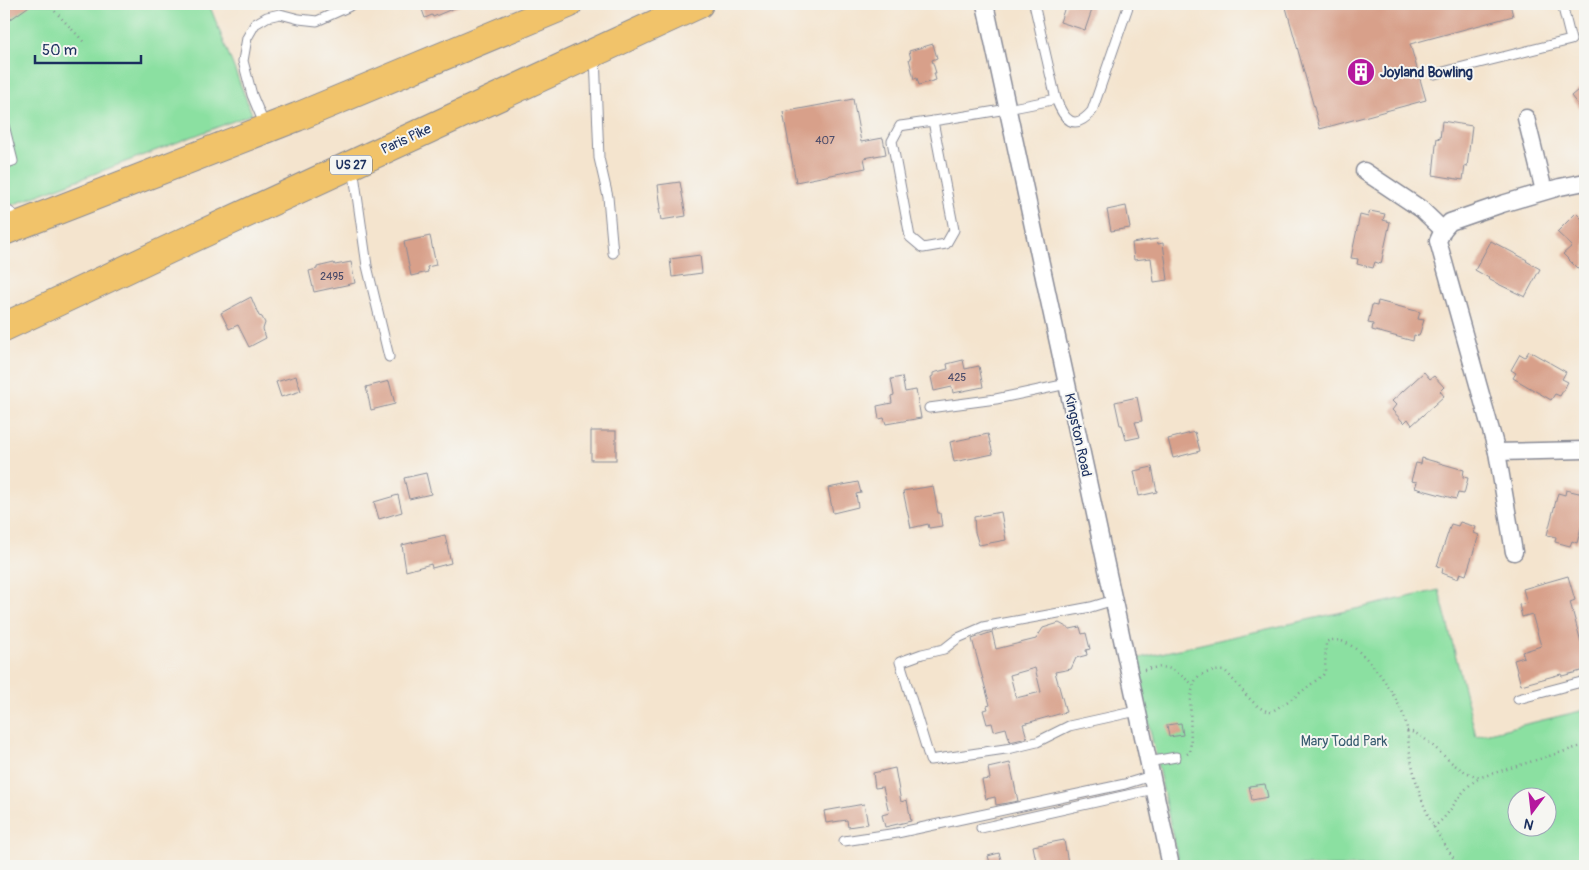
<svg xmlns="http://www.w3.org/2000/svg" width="1589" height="870" font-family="Pangolin,sans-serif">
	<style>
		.green { fill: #8be0a1; stroke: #538880; fill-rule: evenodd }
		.building { fill: #d8a08a; fill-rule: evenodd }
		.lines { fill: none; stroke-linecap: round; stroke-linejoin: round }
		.lane-casing { stroke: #888a96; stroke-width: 11 }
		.street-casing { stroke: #888a96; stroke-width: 19 }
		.highway-casing { stroke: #888a96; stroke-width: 30 }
		.path { stroke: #888a96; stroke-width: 2.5; stroke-dasharray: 1 4; stroke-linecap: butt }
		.lane { stroke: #fff; stroke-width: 9 }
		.street { stroke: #fff; stroke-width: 16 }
		.highway { stroke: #f1c36a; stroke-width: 28 }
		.labels { text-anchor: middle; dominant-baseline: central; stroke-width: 4; stroke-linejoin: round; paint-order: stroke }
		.number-label { font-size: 11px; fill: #4a4b69 }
		.shield { fill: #f6f6f2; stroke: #5d6b8a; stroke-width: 1 }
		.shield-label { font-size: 12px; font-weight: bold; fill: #1b2f5e }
		.poi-label { font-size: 14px; font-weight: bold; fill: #1b2f5e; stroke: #f6f6f2; text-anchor: start }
		.street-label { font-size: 14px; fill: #1b2f5e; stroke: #f6f6f2 }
		.park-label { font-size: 14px; fill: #375b6f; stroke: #f6f6f2 }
	</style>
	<rect width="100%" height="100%" fill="#f6f6f2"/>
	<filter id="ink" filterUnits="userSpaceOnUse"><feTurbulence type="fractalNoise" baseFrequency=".02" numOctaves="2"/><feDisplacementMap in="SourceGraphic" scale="10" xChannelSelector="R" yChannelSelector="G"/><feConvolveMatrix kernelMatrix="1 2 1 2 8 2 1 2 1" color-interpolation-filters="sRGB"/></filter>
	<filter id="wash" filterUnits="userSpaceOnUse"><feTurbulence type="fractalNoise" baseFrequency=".0096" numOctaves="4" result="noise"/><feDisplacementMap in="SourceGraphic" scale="20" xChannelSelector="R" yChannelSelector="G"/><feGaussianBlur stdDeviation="1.12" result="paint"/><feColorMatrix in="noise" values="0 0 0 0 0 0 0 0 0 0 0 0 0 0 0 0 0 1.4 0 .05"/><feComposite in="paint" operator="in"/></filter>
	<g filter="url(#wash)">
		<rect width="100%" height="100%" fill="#f4e4ce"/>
		<g class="green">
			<path d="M4,4H209L252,114L4,208Z"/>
			<path d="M1439,590L1476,736L1585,710V866H1179L1135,659ZM1516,798H1546V828H1516Z"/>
		</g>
		<g id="blocks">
			<g class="building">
				<path d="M4,4H32L4,24Z"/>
				<path d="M420,4H464L433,17L432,15L425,18Z"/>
				<path d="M1066,4H1094L1085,30L1060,22Z"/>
				<path d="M1285,4H1510L1513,16L1410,44L1426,100L1320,129Z"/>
				<path d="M933,44L937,58L932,60L936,73H934L936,80L919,85L917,78L914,79L909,59H911L909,51Z"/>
				<path d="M1585,84V114L1571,96Z"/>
				<path d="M853,99L861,142L883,138L886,154L864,158L866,168L796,182L783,112Z"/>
				<path d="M1442,121L1472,126L1467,167L1465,166L1463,180L1433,175L1436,145L1437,138L1440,139Z"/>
				<path d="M680,182L686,216L661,220L659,208H661L658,185Z"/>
				<path d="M1126,206L1130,228L1111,231L1107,210Z"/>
				<path d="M1370,211L1385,214L1383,220L1390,222L1381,264L1375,262L1373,268L1357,264L1358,259L1351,258L1360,215L1368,217Z"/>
				<path d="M1576,213L1585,222V264L1579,270L1563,254L1572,246L1557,232Z"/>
				<path d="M430,236L436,265L427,267L428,272L411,276L404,242Z"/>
				<path d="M1157,239L1158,244L1163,243L1168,280L1154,282L1151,258L1134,260L1132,243Z"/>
				<path d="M1491,241L1527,260L1526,261L1540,269L1525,297L1488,279L1489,278L1475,270Z"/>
				<path d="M700,255L702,273L672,277L670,259Z"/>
				<path d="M351,262L355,283L314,292L309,271L317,269V267L334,263L335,265Z"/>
				<path d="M251,297L259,316L262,317L265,323L263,329L266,338L249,347L238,325L229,329L221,313Z"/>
				<path d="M1378,301L1420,312L1418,319L1424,320L1419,336L1414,335L1413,341L1372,330L1373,324L1368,323L1372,305L1377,306Z"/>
				<path d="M1529,351L1566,372L1562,379L1568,382L1560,396L1555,394L1551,400L1513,378L1516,373L1511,370L1520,354L1525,357Z"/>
				<path d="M963,360L965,369L979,366L983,387L953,393L952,387L934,391L931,377L933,376V373L948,369L947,364Z"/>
				<path d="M1424,372L1430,379L1434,376L1444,387L1440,391L1444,396L1412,425L1408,419L1404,423L1392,410L1396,405L1392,401Z"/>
				<path d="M296,376L301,391L281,397L276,382Z"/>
				<path d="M902,377L905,392L916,390L921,418L886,424L884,418L879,419L877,406L892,403L891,396L894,395L891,379Z"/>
				<path d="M389,381L395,404L371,410L366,387Z"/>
				<path d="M1137,397L1142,421L1135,422L1140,437L1126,440L1122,425H1120L1115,402Z"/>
				<rect x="591" y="431" width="25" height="29"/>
				<path d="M1195,432L1200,451L1173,458L1168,439Z"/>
				<path d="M988,434L993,454L954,462L950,442Z"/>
				<path d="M1422,458L1464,470L1463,477L1468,478L1464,494L1458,493L1456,499L1415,488L1417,482L1411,481L1416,463L1421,464Z"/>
				<path d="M1152,467L1157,492L1139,496L1134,471Z"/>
				<path d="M426,473L431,494L409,499L404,478Z"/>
				<path d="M858,482L861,493L856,494L858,507L833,513L828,488Z"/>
				<path d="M933,486L938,513H940L942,526L929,528L928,524L911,528L903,491Z"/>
				<path d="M1566,490L1583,494L1581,500L1585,501V513L1577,543L1572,541L1570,546L1555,542L1556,537L1547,535L1558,493L1565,495Z"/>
				<path d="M398,495L402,512L379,519L374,502Z"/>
				<path d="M1001,512L1006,540L979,545L975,532L974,517Z"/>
				<path d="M1460,522L1476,527L1474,533L1479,535L1466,575L1460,573L1458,579L1442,573L1443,568L1437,566L1451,524L1458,526Z"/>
				<path d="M445,535L451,563L432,568L431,564L406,571L402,545Z"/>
				<path d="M1568,576L1575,600L1570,602L1581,642L1585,641V670L1562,676L1561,674L1521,685L1514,660L1524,657L1522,652L1541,646L1532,614L1522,617L1519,605L1527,603L1523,589Z"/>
				<path d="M1059,623L1070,629L1080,627L1082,634L1086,633L1090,649L1086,650L1087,655L1076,658L1071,669L1055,672L1066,712L1023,724L1027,738L1010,742L1006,728L994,731L992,723L987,724L983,710L988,709L987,706L990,705L972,639L992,632L996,649L1036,639L1043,628ZM1035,668L1041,692L1016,698L1010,675Z"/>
				<path d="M1181,723L1183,735L1169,737L1167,725Z"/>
				<path d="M1010,763L1018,801L996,805L995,797L986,799L982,780L990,779L988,768Z"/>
				<path d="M895,768L901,802L907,800L911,821L885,827L882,815L889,813L883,787L875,788L873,773Z"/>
				<path d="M1265,784L1268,797L1252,800L1249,786Z"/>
				<path d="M864,804L868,824L848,827L847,820L826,823L824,811Z"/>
				<path d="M1064,840L1068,863L1051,866H1037L1033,846Z"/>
				<path d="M999,853L1003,866H991L988,856Z"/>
			</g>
		</g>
	</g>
	<g filter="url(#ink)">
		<use href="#blocks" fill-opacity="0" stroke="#888a96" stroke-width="1"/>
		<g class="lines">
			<defs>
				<g id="lane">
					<path d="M1034,4L1056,99C1064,120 1074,132 1092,111L1129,4"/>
					<path d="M595,55L599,158L608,197L613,253"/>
					<path d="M1435,74L1571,40L1562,4"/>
					<path d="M933,121L954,230L946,244L923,248L910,237L892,141L900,126C953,118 1005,111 1056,99"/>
					<path d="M4,125L13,161L4,164"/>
					<path d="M265,126L252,95L243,61L247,38L255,24L267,17L280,14L299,19L317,21L348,7L352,4"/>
					<path d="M353,167L367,266L389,357"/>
					<path d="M4,208L22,220"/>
					<path d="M929,408L996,399L1067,384"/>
					<path d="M1114,600L1091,607L983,627L958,638L944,649L922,654L900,662L930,760L1012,748L1037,742L1069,726L1137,711"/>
					<path d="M1518,699L1585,681"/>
					<path d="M1148,762L1176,757"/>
					<path d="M981,828L1154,789"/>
					<path d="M844,841L897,833L1125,784L1151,776"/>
				</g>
				<g id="street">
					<path d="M985,4L1171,866"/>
					<path d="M1526,118L1544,191"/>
					<path d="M1364,171L1421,209L1443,230"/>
					<path d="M1497,452L1585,450"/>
					<path d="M1514,552L1497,452L1438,241L1443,230L1450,222L1502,204L1560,187L1585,182"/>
				</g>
				<g id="highway">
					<path d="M4,231L297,117L568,4"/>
					<path d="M4,327L180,244L699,4"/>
				</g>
			</defs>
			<use href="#lane" class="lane-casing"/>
			<use href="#street" class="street-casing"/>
			<use href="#highway" class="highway-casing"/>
			<g class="path">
				<path d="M48,4L84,42"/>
				<path d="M1144,670C1171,663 1173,670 1194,685"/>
				<path d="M1407,731C1432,734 1447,771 1481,777L1585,745"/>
				<path d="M1187,754L1190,752C1193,736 1185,687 1199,676C1201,675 1204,674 1206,673C1213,671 1218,670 1225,671C1237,682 1255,711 1271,712L1296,696L1323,675L1325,671L1326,642C1355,627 1400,699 1406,723C1408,732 1408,743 1410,753C1412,767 1416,781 1420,794C1429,822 1440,838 1456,862L1457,866"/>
				<path d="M1433,827C1452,816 1458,789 1480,778"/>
			</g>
			<use href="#lane" class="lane"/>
			<use href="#street" class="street"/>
			<use href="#highway" class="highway"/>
		</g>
	</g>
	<defs>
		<symbol id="building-disc" viewBox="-11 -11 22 22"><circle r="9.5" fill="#b5179e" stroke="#f6f6f2"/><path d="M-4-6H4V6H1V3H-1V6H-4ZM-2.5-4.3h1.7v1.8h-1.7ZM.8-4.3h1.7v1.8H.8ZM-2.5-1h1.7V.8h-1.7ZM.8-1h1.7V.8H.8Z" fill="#fff"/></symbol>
	</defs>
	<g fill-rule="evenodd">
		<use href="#building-disc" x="1345" y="56" width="32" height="32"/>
	</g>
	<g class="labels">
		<g class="number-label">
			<text x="825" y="140">407</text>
			<text x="332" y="276">2495</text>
			<text x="957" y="377">425</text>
		</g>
		<rect class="shield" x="330" y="155.5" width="42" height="19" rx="4"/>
		<g class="shield-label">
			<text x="351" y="165">US 27</text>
		</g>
		<g class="poi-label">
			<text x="1380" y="72">Joyland Bowling</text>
		</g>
		<g class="street-label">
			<text transform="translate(406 139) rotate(-25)">Paris Pike</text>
			<text transform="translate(1078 435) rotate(78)">Kingston Road</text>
		</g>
		<g class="park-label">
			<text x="1344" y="741">Mary Todd Park</text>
		</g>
	</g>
	<rect width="1589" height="870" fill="none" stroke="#f6f6f2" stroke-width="20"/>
	<g transform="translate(1532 812) rotate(195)"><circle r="24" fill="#f6f6f2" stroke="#9ea6b7"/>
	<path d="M0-4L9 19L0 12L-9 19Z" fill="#b5179e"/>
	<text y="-8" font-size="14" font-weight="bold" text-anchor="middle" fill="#1b2f5e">N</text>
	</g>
	<path d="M35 55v8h106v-8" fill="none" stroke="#1b2f5e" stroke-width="2.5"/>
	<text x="42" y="55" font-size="15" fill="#1b2f5e" stroke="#f6f6f2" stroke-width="4" paint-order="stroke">50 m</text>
</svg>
